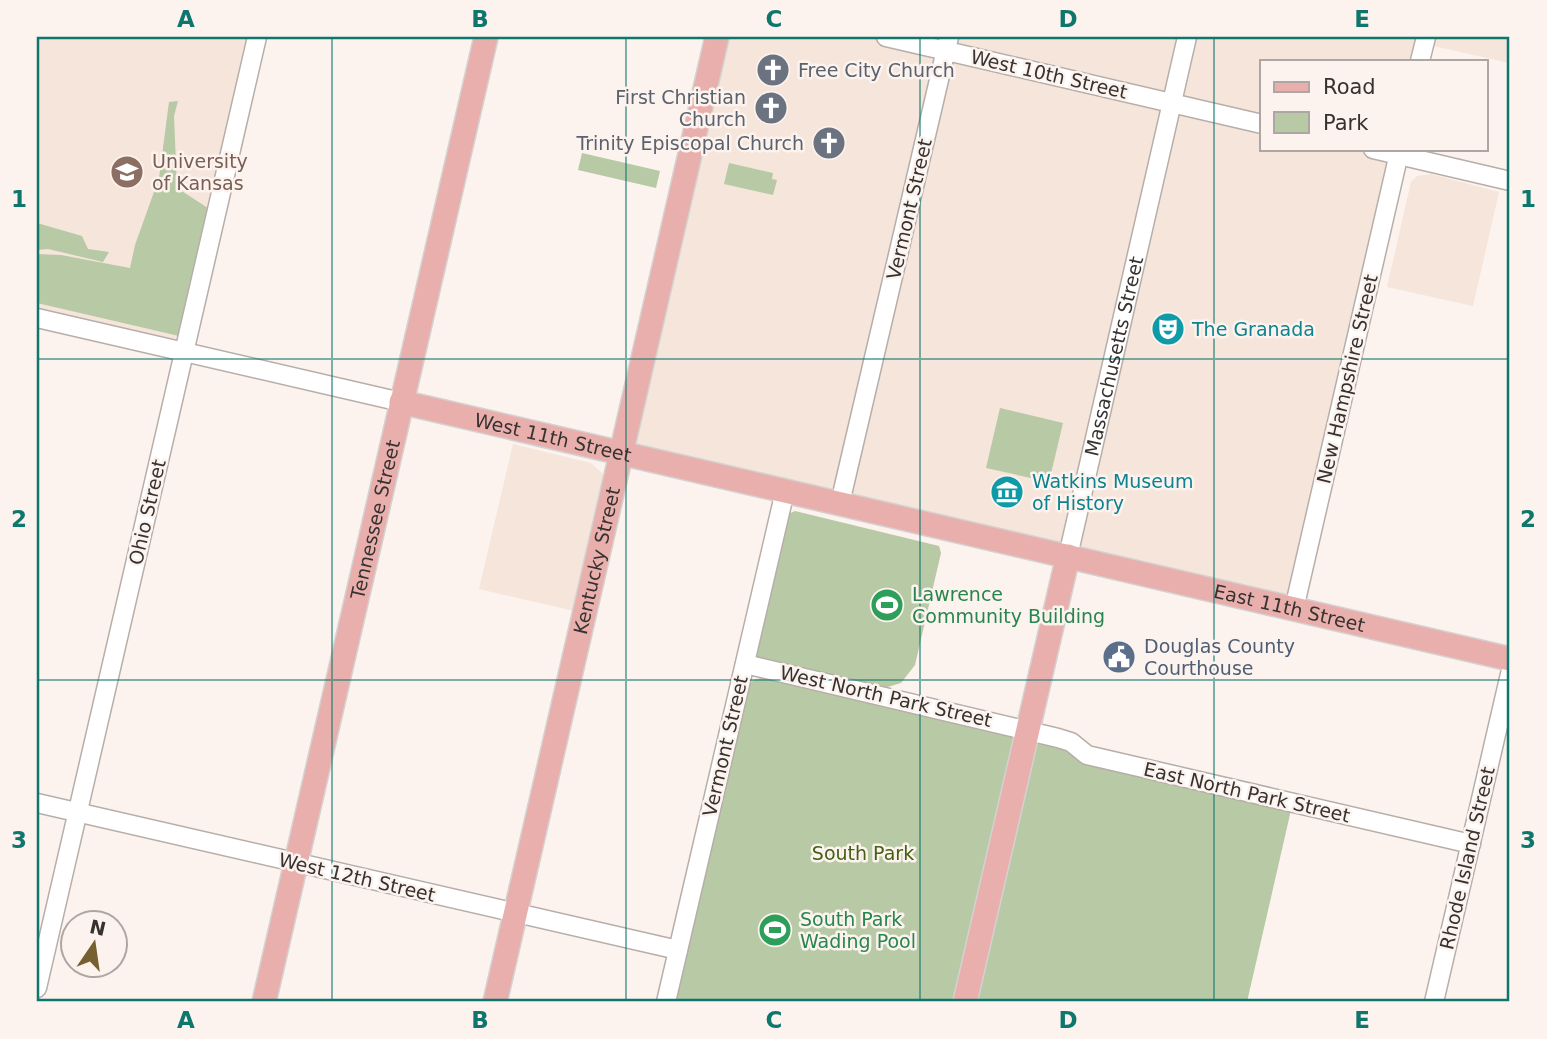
<svg xmlns="http://www.w3.org/2000/svg" width="1547" height="1039" font-family="'DejaVu Sans',sans-serif">
	<style>
		.built { fill: #f5e5db }
		.green { fill: #b7c9a5 }
		.water { fill: #89d7e5 }
		.lines { fill: none; stroke-linecap: round; stroke-linejoin: round }
		.minor-casing { stroke: #b7aea9; stroke-width: 21 }
		.major-casing { stroke: #d3d2d1; stroke-width: 26 }
		.minor { stroke: #fff; stroke-width: 18 }
		.major { stroke: #e9afad; stroke-width: 23 }
		.grid { fill: none; stroke: #0f766e; stroke-width: 2; stroke-opacity: 0.55 }
		.labels { text-anchor: middle; dominant-baseline: central; stroke-width: 5; stroke-linejoin: round; paint-order: stroke }
		.worship-label { font-size: 19px; fill: #5b616d; stroke: #fcf3ee; text-anchor: end }
		.street-label { font-size: 19px; fill: #363230; stroke: #fcf3ee }
		.education-label { font-size: 19px; fill: #785e54; stroke: #fcf3ee; text-anchor: start }
		.culture-label { font-size: 19px; fill: #0d838f; stroke: #fcf3ee; text-anchor: start }
		.leisure-label { font-size: 19px; fill: #27864d; stroke: #fcf3ee; text-anchor: start }
		.service-label { font-size: 19px; fill: #4e5e75; stroke: #fcf3ee; text-anchor: start }
		.park-label { font-size: 19px; fill: #426114; stroke: #fcf3ee }
		.neatline { fill: none; stroke: #0f766e; stroke-width: 2.5 }
		.grid-label { font-size: 23px; text-anchor: middle; font-weight: bold; fill: #0f766e }
	</style>
	<rect width="100%" height="100%" fill="#fcf3ee"/>
	<g class="built">
		<path d="M37,37H248L179,338L171,339L37,308Z"/>
		<path d="M717,37H1510V63L1424,44L1420,61H1262V149H1400L1294,609L622,453Z"/>
		<path d="M1431,174L1499,192L1473,306L1387,287L1411,182L1417,176Z"/>
		<path d="M513,444L591,463L604,475L574,611L479,589Z"/>
	</g>
	<g class="green">
		<path d="M178,101L174,116L177,188L208,208L179,336L37,303V254L61,255L130,268L135,245L159,178L169,102Z"/>
		<path d="M582,153L660,171L656,188L578,170Z"/>
		<path d="M729,163L773,173L772,179L777,180L773,195L724,184Z"/>
		<path d="M37,223L82,236L88,249L109,252L103,262L48,249L37,250Z"/>
		<path d="M1000,408L1063,423L1049,482L986,468Z"/>
		<path d="M795,511L939,546L941,553L915,665L901,683L881,689L758,659L755,655L786,515Z"/>
		<path d="M765,677L1060,747L1081,762L1291,810L1247,1002H674L746,689L753,680Z"/>
	</g>
	<path class="water" d="M784,914L792,934L766,945L758,925Z"/>
	<g class="lines">
		<defs>
			<g id="minor">
				<path d="M886,37L1262,124"/>
				<path d="M1420,61L1426,37"/>
				<path d="M1373,149L1510,181"/>
				<path d="M37,318L401,402"/>
				<path d="M840,503L949,37"/>
				<path id="s1" d="M1068,556L1187,37"/>
				<path d="M1294,609L1400,149"/>
				<path d="M745,664L1058,738L1071,742L1087,755L1471,844"/>
				<path d="M37,803L678,950"/>
				<path d="M37,988L257,37"/>
				<path d="M666,1002L785,491"/>
				<path d="M1434,1002L1510,674"/>
			</g>
			<g id="major">
				<path id="s2" d="M401,402L1510,659"/>
				<path id="s3" d="M264,1002L486,37"/>
				<path id="s4" d="M495,1002L717,37"/>
				<path d="M965,1002L1068,556"/>
			</g>
		</defs>
		<use href="#minor" class="minor-casing"/>
		<use href="#major" class="major-casing"/>
		<use href="#minor" class="minor"/>
		<use href="#major" class="major"/>
	</g>
	<path class="grid" d="M332,37V1002M626,37V1002M920,37V1002M1214,37V1002M37,359H1510M37,680H1510"/>
	<defs>
		<symbol id="church-disc" viewBox="-11 -11 22 22"><circle r="9.5" fill="#6b7280" stroke="#fcf3ee"/><path d="M-1.2-6h2.4v3.5h3.3v2.4h-3.3V6h-2.4V-.1h-3.3v-2.4h3.3Z" fill="#fff"/></symbol>
		<symbol id="university-disc" viewBox="-11 -11 22 22"><circle r="9.5" fill="#8d6e63" stroke="#fcf3ee"/><path d="M0-5L7-2L0 1L-7-2ZM-4 1L0 2.5L4 1V4Q0 6-4 4Z" fill="#fff"/></symbol>
		<symbol id="theatre-disc" viewBox="-11 -11 22 22"><circle r="9.5" fill="#0f9aa8" stroke="#fcf3ee"/><path d="M-5-5.5Q0-4 5-5.5V0Q5 5 0 6Q-5 5-5 0ZM-3.3-2.5H-1v1.5H-3.3ZM1-2.5H3.3v1.5H1ZM-2.8 1Q0 5.5 2.8 1Z" fill="#fff"/></symbol>
		<symbol id="museum-disc" viewBox="-11 -11 22 22"><circle r="9.5" fill="#0f9aa8" stroke="#fcf3ee"/><path d="M0-6L6-3V-2H-6V-3ZM-5-1h2V3h-2ZM-1-1h2V3h-2ZM3-1h2V3H3ZM-6 4H6V6H-6Z" fill="#fff"/></symbol>
		<symbol id="stadium-disc" viewBox="-11 -11 22 22"><circle r="9.5" fill="#2e9e5b" stroke="#fcf3ee"/><path d="M0-5a6.5 5 0 1 0 0 10a6.5 5 0 1 0 0-10ZM-3.5-1.8h7v3.6h-7Z" fill="#fff"/></symbol>
		<symbol id="civic-disc" viewBox="-11 -11 22 22"><circle r="9.5" fill="#5c6f8a" stroke="#fcf3ee"/><path d="M-.6-6.5H3V-4.5H.6V-3L4-1V1h2V6H-6V1h2V-1L-.6-3ZM-1.2 2.5V6h2.4V2.5Z" fill="#fff"/></symbol>
	</defs>
	<g fill-rule="evenodd">
		<use href="#church-disc" x="754" y="51" width="38" height="38"/>
		<use href="#church-disc" x="752" y="89" width="38" height="38"/>
		<use href="#church-disc" x="810" y="124" width="38" height="38"/>
		<use href="#university-disc" x="108" y="153" width="38" height="38"/>
		<use href="#theatre-disc" x="1149" y="310" width="38" height="38"/>
		<use href="#museum-disc" x="988" y="473" width="38" height="38"/>
		<use href="#stadium-disc" x="868" y="586" width="38" height="38"/>
		<use href="#civic-disc" x="1100" y="638" width="38" height="38"/>
		<use href="#stadium-disc" x="756" y="911" width="38" height="38"/>
	</g>
	<g class="labels">
		<g class="worship-label">
			<text x="798" y="70" text-anchor="start">Free City Church</text>
			<text x="746" y="97">First Christian<tspan x="746" dy="22">Church</tspan></text>
			<text x="804" y="143">Trinity Episcopal Church</text>
		</g>
		<g class="street-label">
			<text transform="translate(1049 74) rotate(13)">West 10th Street</text>
			<text transform="translate(909 209) rotate(-77)">Vermont Street</text>
			<text stroke="none"><textPath href="#s1" startOffset="205">Massachusetts Street</textPath></text>
			<text transform="translate(1347 379) rotate(-77)">New Hampshire Street</text>
			<text stroke="none"><textPath href="#s2" startOffset="156">West 11th Street</textPath></text>
			<text transform="translate(147 512) rotate(-77)">Ohio Street</text>
			<text stroke="none"><textPath href="#s3" startOffset="495">Tennessee Street</textPath></text>
			<text stroke="none"><textPath href="#s4" startOffset="453">Kentucky Street</textPath></text>
			<text stroke="none"><textPath href="#s2" startOffset="912">East 11th Street</textPath></text>
			<text transform="translate(886 696) rotate(13)">West North Park Street</text>
			<text transform="translate(725 746) rotate(-77)">Vermont Street</text>
			<text transform="translate(1247 792) rotate(13)">East North Park Street</text>
			<text transform="translate(1467 858) rotate(-77)">Rhode Island Street</text>
			<text transform="translate(357 877) rotate(13)">West 12th Street</text>
		</g>
		<g class="education-label">
			<text x="152" y="161">University<tspan x="152" dy="22">of Kansas</tspan></text>
		</g>
		<g class="culture-label">
			<text x="1192" y="329">The Granada</text>
			<text x="1032" y="481">Watkins Museum<tspan x="1032" dy="22">of History</tspan></text>
		</g>
		<g class="leisure-label">
			<text x="912" y="594">Lawrence<tspan x="912" dy="22">Community Building</tspan></text>
			<text x="800" y="919">South Park<tspan x="800" dy="22">Wading Pool</tspan></text>
		</g>
		<g class="service-label">
			<text x="1144" y="646">Douglas County<tspan x="1144" dy="22">Courthouse</tspan></text>
		</g>
		<g class="park-label">
			<text x="863" y="853">South Park</text>
		</g>
	</g>
	<rect width="1547" height="1039" fill="none" stroke="#fcf3ee" stroke-width="77"/>
	<rect x="1260" y="60" width="228" height="91" fill="#fcf3ee" stroke="#ada6a2" stroke-width="2"/>
	<rect x="1274" y="82" width="35" height="10" fill="#e9afad" stroke="#ada6a2" stroke-width="2"/>
	<text x="1323" y="94" font-size="21" fill="#363230">Road</text>
	<rect x="1274" y="112" width="35" height="21" fill="#b7c9a5" stroke="#ada6a2" stroke-width="2"/>
	<text x="1323" y="130" font-size="21" fill="#363230">Park</text>
	<g transform="translate(94 944) rotate(13)"><circle r="33" fill="#fcf3ee" stroke="#ada6a2" stroke-width="2"/>
	<path d="M0-5L12 26L0 18L-12 26Z" fill="#776030"/>
	<text y="-10" font-size="19" font-weight="bold" text-anchor="middle" fill="#363230">N</text>
	</g>
	<rect x="38" y="38" width="1470" height="962" class="neatline"/>
	<g class="grid-label">
		<text x="186" y="27">A</text>
		<text x="480" y="27">B</text>
		<text x="774" y="27">C</text>
		<text x="1068" y="27">D</text>
		<text x="1362" y="27">E</text>
		<text x="19" y="207">1</text>
		<text x="1528" y="207">1</text>
		<text x="19" y="527">2</text>
		<text x="1528" y="527">2</text>
		<text x="19" y="848">3</text>
		<text x="1528" y="848">3</text>
		<text x="186" y="1028">A</text>
		<text x="480" y="1028">B</text>
		<text x="774" y="1028">C</text>
		<text x="1068" y="1028">D</text>
		<text x="1362" y="1028">E</text>
	</g>
</svg>
